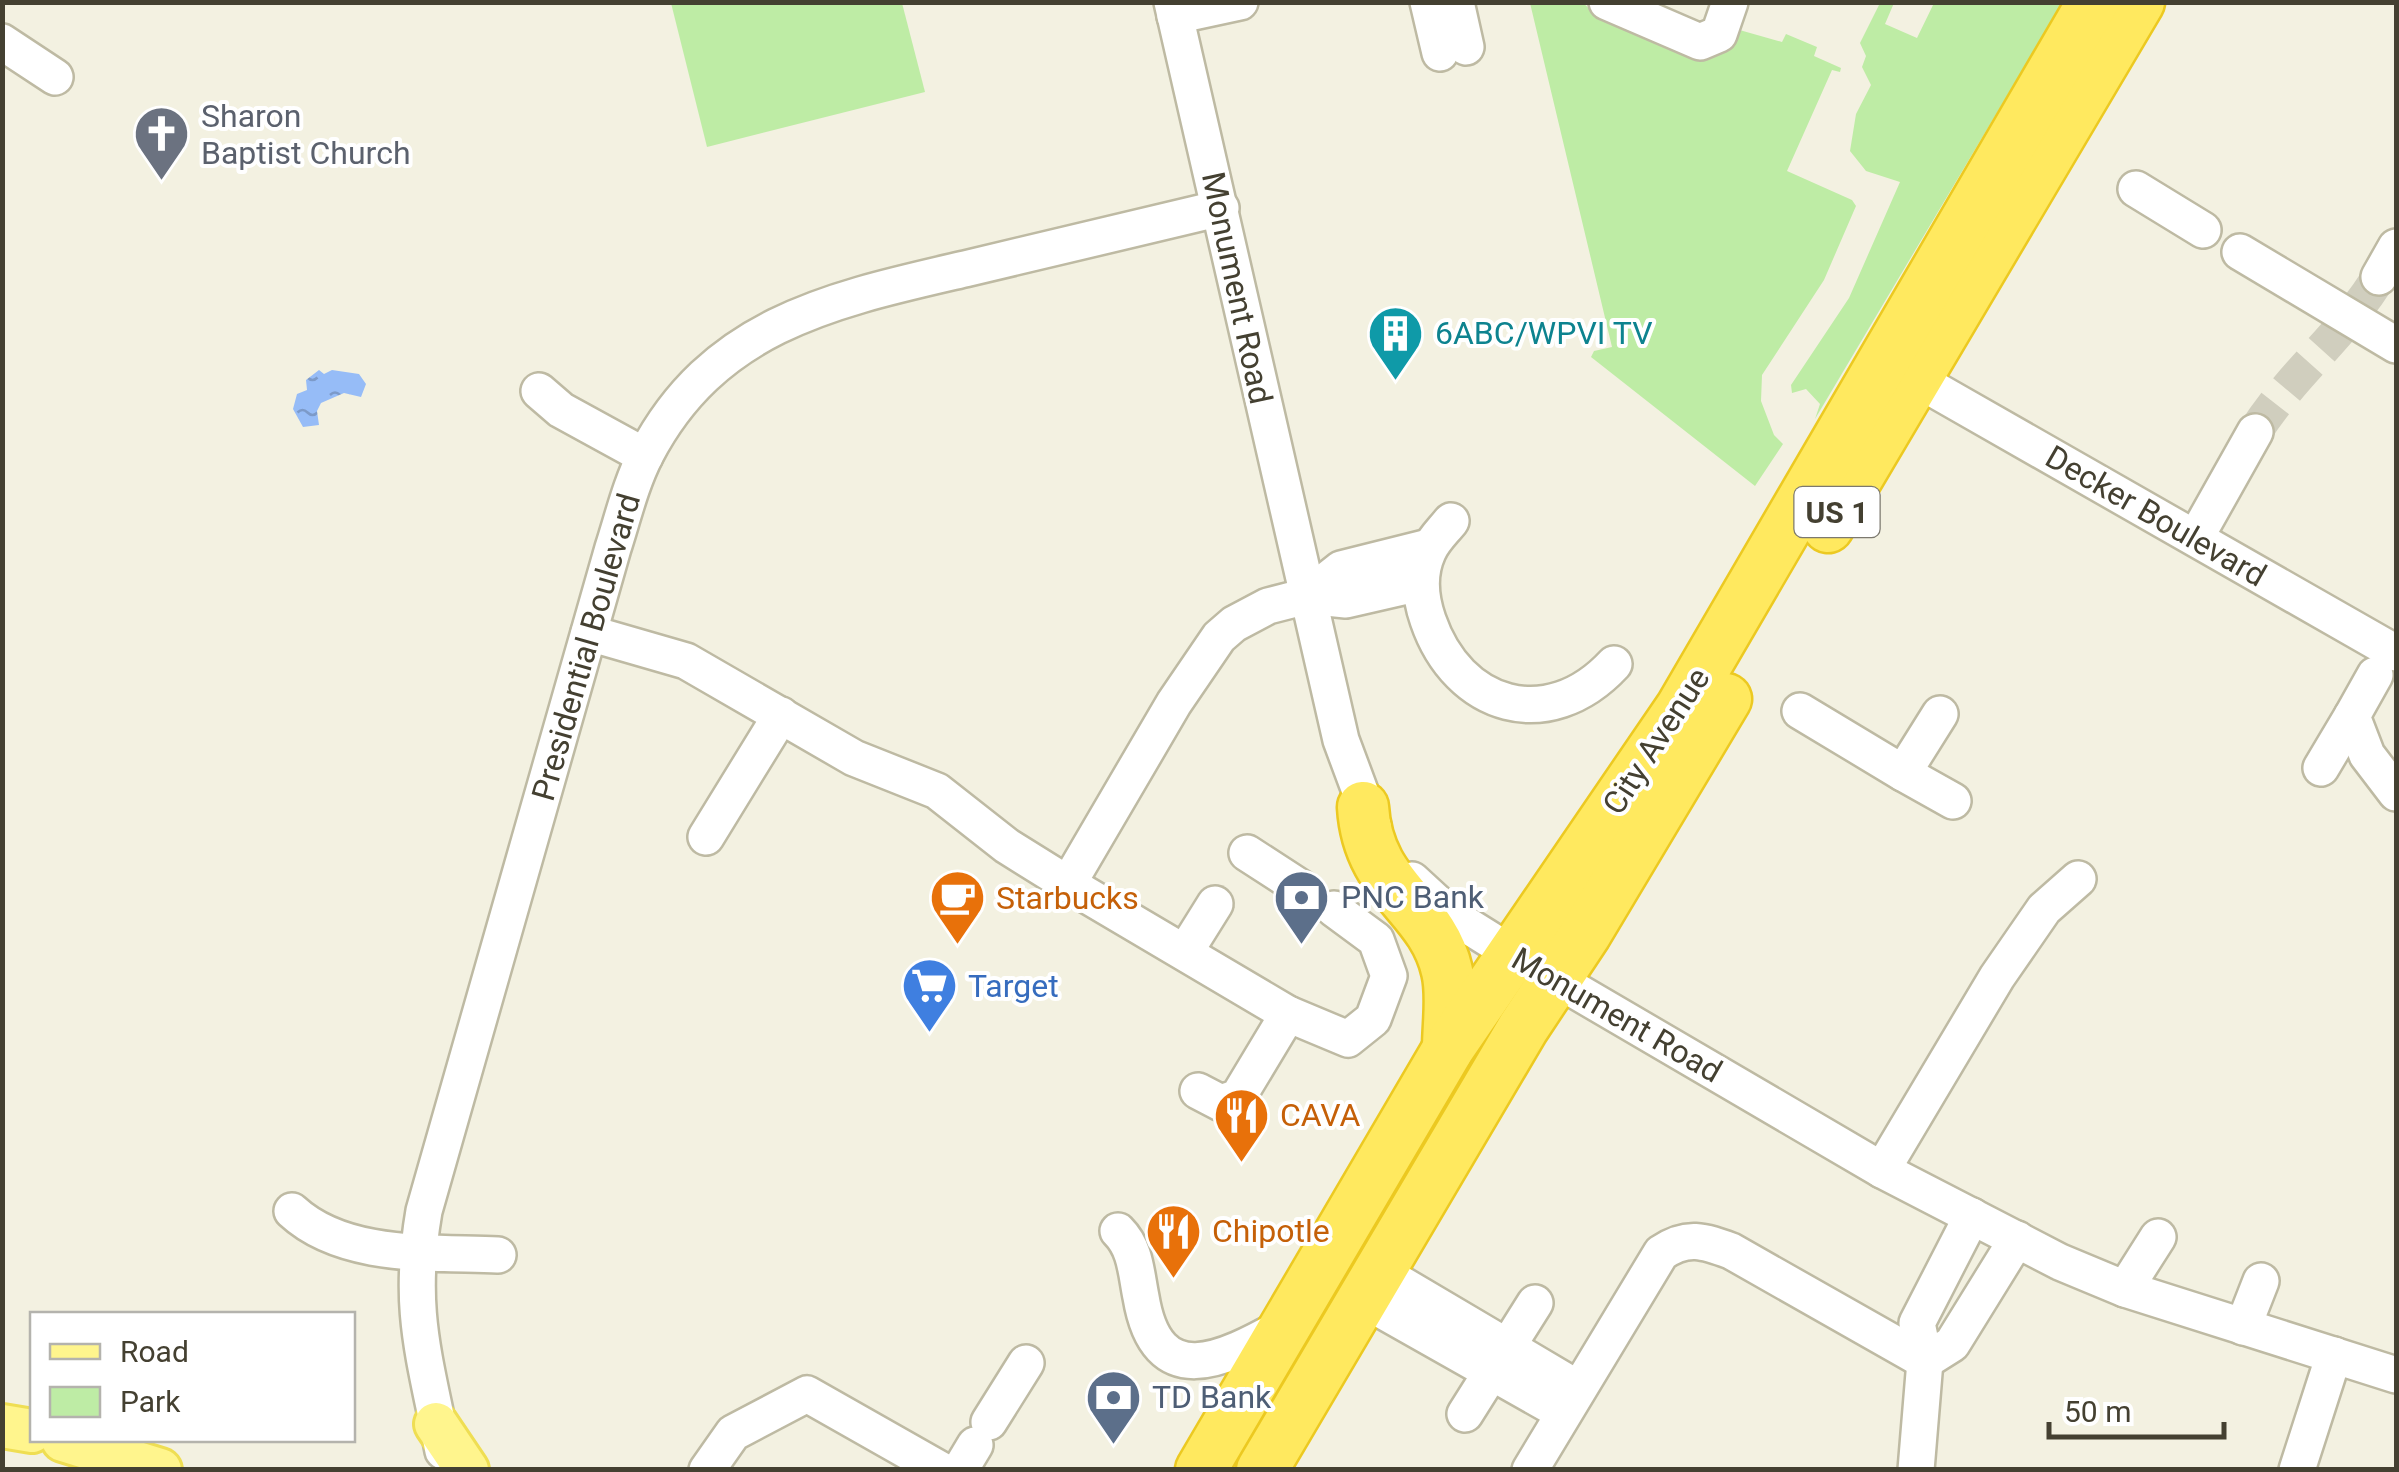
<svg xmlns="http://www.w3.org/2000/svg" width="2399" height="1472" font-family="Roboto,sans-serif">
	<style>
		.green { fill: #beeca5 }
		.water { fill: url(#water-ripples) }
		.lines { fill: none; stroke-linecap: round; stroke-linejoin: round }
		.minor-tunnel { stroke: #d0cebe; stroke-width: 35; stroke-dasharray: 35 18; stroke-linecap: butt }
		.minor-casing { stroke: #bebaa3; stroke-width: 40 }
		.major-casing { stroke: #efde53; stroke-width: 48 }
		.highway-casing { stroke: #ecc921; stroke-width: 55 }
		.minor { stroke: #fff; stroke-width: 35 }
		.major { stroke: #fff58d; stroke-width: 42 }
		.highway { stroke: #ffe95f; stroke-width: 50 }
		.labels { text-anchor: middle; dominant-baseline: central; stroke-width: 8; stroke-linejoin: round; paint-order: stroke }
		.shield { fill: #fff; stroke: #7c796f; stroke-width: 2.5 }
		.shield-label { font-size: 30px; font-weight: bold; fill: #444031 }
		.worship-label { font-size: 32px; fill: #5b616d; stroke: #fff; text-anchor: start }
		.street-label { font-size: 32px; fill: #444031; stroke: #fff }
		.culture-label { font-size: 32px; fill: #0d838f; stroke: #fff; text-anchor: start }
		.service-label { font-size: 32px; fill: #4e5e75; stroke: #fff; text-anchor: start }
		.food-label { font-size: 32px; fill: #c56008; stroke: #fff; text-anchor: start }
		.shop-label { font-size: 32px; fill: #366cbe; stroke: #fff; text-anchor: start }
	</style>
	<defs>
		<pattern id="water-ripples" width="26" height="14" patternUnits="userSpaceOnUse" patternTransform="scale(2.5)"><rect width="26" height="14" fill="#96bcf7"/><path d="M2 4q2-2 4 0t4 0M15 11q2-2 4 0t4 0" fill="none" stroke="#7c9ac9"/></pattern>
	</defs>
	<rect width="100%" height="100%" fill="#f3f1e1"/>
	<g class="green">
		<path d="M671,3H902L925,92L707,147Z"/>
		<path d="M1530,3H1583L1592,11L1682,50L1736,29L1782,42L1786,34L1817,47L1814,56L1841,68L1840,72L1832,70L1787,171L1852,200L1856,206L1824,280L1762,375L1761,401L1774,435L1783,444L1755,486L1591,357L1594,351L1612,347Z"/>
		<path d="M1880,3H1894L1885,24L1917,38L1934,3H2062L1815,419L1820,404L1806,389L1792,393L1791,385L1849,298L1900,182L1866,171L1850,151L1856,114L1871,85L1862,67L1866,56L1860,43Z"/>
	</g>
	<path class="water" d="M319,370L324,374L332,370L359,374L366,384L361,397L344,393L321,403L317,411L319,425L303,427L293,409L297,394L307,390L306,380Z"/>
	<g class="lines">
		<path class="minor-tunnel" d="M2255,432C2291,375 2344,334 2379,277"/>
		<defs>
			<g id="minor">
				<path d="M1172,2L1341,740L1373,826"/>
				<path d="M1428,2L1440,53"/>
				<path d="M1456,2L1466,47"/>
				<path d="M1607,2L1700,42L1719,34L1730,2"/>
				<path d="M1175,16L1240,2"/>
				<path d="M2,42L55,77"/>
				<path d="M2136,189L2203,230"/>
				<path d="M2240,252L2396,345"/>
				<path d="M2379,277L2396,247"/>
				<path d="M1916,379L2396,653"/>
				<path d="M539,391L561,410L645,456"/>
				<path d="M1451,521C1443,531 1433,540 1428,552C1418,574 1420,597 1428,620C1458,708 1548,735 1614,664"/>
				<path d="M2196,537L2255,432"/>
				<path d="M1307,596L1341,569L1429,547"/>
				<path d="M589,633L686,661L854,758L937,791L1007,846L1068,884L1288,1014L1348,1039L1373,1019L1389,976L1376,940L1334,909"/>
				<path d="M2375,675L2352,716L2367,755L2396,793"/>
				<path d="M1800,711L1903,773L1940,714"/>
				<path d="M2321,768L2352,716"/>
				<path d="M1903,773L1953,801"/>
				<path d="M706,837L781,715"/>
				<path d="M1247,853L1304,890"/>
				<path d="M1412,880L1449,914L1513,954L1882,1170L2060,1262L2125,1289L2396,1375"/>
				<path d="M1068,884L1174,703L1219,637L1234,624L1268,606L1307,596L1346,600L1420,583"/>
				<path d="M1185,952L1215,904"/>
				<path d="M1198,1091L1221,1103L1238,1097L1288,1014"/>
				<path d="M1882,1170L1997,977L2044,909L2078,879"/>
				<path d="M292,1211C344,1259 432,1252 498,1255"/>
				<path d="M1118,1231C1136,1249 1136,1273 1141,1297C1157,1394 1223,1360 1284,1326"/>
				<path d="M1379,1271L1577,1388"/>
				<path d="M2125,1289L2158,1237"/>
				<path d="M1362,1299L1562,1412"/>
				<path d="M2243,1327L2261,1281"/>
				<path d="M1925,1361L1952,1344L2017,1239"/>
				<path d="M1465,1414L1535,1303"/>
				<path d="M989,1422L1026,1363"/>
				<path d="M443,1451C425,1357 407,1310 424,1211L613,548C623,517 631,483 646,454C715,322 836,299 969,268C1053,248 1137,228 1221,208"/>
				<path d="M707,1470L733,1433L807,1394L941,1470"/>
				<path d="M960,1470L975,1445"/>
				<path d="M1530,1470L1661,1253C1687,1235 1704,1241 1731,1251L1925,1361"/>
				<path d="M1916,1470L1925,1361L1917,1323L1972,1216"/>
				<path d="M2297,1470L2334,1355"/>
			</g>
			<g id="major">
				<path d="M436,1424L467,1470"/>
				<path d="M2,1426L32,1431"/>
				<path d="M63,1440L160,1470"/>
			</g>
			<g id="highway">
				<path d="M1828,527L2139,2"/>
				<path d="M1363,807C1368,890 1432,904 1447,971C1453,995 1448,1024 1448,1049"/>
				<path d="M1201,1470L1448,1049L1681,708L2093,2"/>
				<path d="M1262,1470L1523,1028L1586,933L1726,699"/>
			</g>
		</defs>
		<use href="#minor" class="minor-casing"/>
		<use href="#major" class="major-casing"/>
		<use href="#highway" class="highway-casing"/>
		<use href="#minor" class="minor"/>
		<use href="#major" class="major"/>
		<use href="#highway" class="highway"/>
	</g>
	<defs>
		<symbol id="church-pin" viewBox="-11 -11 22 30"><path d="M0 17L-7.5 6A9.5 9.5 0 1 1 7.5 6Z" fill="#6b7280" stroke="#fff"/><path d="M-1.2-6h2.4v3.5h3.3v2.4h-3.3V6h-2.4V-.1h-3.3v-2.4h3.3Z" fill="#fff"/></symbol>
		<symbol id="building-pin" viewBox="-11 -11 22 30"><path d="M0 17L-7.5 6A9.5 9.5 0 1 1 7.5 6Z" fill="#0f9aa8" stroke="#fff"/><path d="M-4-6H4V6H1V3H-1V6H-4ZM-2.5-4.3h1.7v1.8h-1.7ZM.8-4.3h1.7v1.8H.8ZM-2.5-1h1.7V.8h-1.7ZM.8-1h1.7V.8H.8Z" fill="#fff"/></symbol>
		<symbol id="bank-pin" viewBox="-11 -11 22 30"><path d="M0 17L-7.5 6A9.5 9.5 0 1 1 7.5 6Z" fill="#5c6f8a" stroke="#fff"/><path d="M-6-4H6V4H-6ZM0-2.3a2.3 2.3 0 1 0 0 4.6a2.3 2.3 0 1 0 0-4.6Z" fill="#fff"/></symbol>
		<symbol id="cafe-pin" viewBox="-11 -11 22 30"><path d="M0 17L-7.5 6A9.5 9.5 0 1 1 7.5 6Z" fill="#e8710a" stroke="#fff"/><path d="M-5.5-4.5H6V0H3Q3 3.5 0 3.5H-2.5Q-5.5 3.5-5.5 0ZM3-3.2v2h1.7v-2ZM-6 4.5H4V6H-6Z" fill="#fff"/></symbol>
		<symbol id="supermarket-pin" viewBox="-11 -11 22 30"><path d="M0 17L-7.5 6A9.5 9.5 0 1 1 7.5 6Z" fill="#3f7fe0" stroke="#fff"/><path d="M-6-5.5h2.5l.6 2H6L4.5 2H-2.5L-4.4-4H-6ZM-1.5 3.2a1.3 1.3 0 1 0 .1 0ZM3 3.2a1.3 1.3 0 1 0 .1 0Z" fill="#fff"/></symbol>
		<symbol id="restaurant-pin" viewBox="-11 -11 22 30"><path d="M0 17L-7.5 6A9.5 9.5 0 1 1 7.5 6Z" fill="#e8710a" stroke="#fff"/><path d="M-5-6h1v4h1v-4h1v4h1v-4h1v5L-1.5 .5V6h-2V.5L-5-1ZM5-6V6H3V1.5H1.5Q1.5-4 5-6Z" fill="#fff"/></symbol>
	</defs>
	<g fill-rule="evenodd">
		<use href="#church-pin" x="130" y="102" width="63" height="86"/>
		<use href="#building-pin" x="1364" y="302" width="63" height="86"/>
		<use href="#bank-pin" x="1270" y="866" width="63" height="86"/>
		<use href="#cafe-pin" x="926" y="866" width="63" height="86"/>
		<use href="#supermarket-pin" x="898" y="954" width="63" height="86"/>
		<use href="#restaurant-pin" x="1210" y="1084" width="63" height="86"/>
		<use href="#restaurant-pin" x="1142" y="1200" width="63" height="86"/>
		<use href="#bank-pin" x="1082" y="1366" width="63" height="86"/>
	</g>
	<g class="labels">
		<rect class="shield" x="1794.5" y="487" width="85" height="50" rx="8"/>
		<g class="shield-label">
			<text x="1837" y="512">US 1</text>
		</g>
		<g class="worship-label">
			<text x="201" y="116">Sharon<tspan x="201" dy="37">Baptist Church</tspan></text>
		</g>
		<g class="street-label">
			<text transform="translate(1237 288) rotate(78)">Monument Road</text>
			<text transform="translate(2156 516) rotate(30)">Decker Boulevard</text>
			<text transform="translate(586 647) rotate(-74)">Presidential Boulevard</text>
			<text transform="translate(1656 741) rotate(-57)">City Avenue</text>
			<text transform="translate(1617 1015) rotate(30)">Monument Road</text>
		</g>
		<g class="culture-label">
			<text x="1435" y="333">6ABC/WPVI TV</text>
		</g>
		<g class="service-label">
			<text x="1341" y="897">PNC Bank</text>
			<text x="1152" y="1397">TD Bank</text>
		</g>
		<g class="food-label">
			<text x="996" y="898">Starbucks</text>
			<text x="1280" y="1115">CAVA</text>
			<text x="1212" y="1231">Chipotle</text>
		</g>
		<g class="shop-label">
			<text x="968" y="986">Target</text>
		</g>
	</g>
	<rect width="2399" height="1472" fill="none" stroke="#444031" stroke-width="10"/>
	<rect x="30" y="1312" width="325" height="130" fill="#ffffff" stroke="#b4b3ad" stroke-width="2.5"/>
	<rect x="50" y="1344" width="50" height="15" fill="#fff58d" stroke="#b4b3ad" stroke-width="2.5"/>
	<text x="120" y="1362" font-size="30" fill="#444031">Road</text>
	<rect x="50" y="1387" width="50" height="30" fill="#beeca5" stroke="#b4b3ad" stroke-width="2.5"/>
	<text x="120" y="1412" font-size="30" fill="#444031">Park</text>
	<path d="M2049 1422v15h175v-15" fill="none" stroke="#444031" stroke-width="5"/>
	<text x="2064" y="1422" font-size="30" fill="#444031" stroke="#ffffff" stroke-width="8" paint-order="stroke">50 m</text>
</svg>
